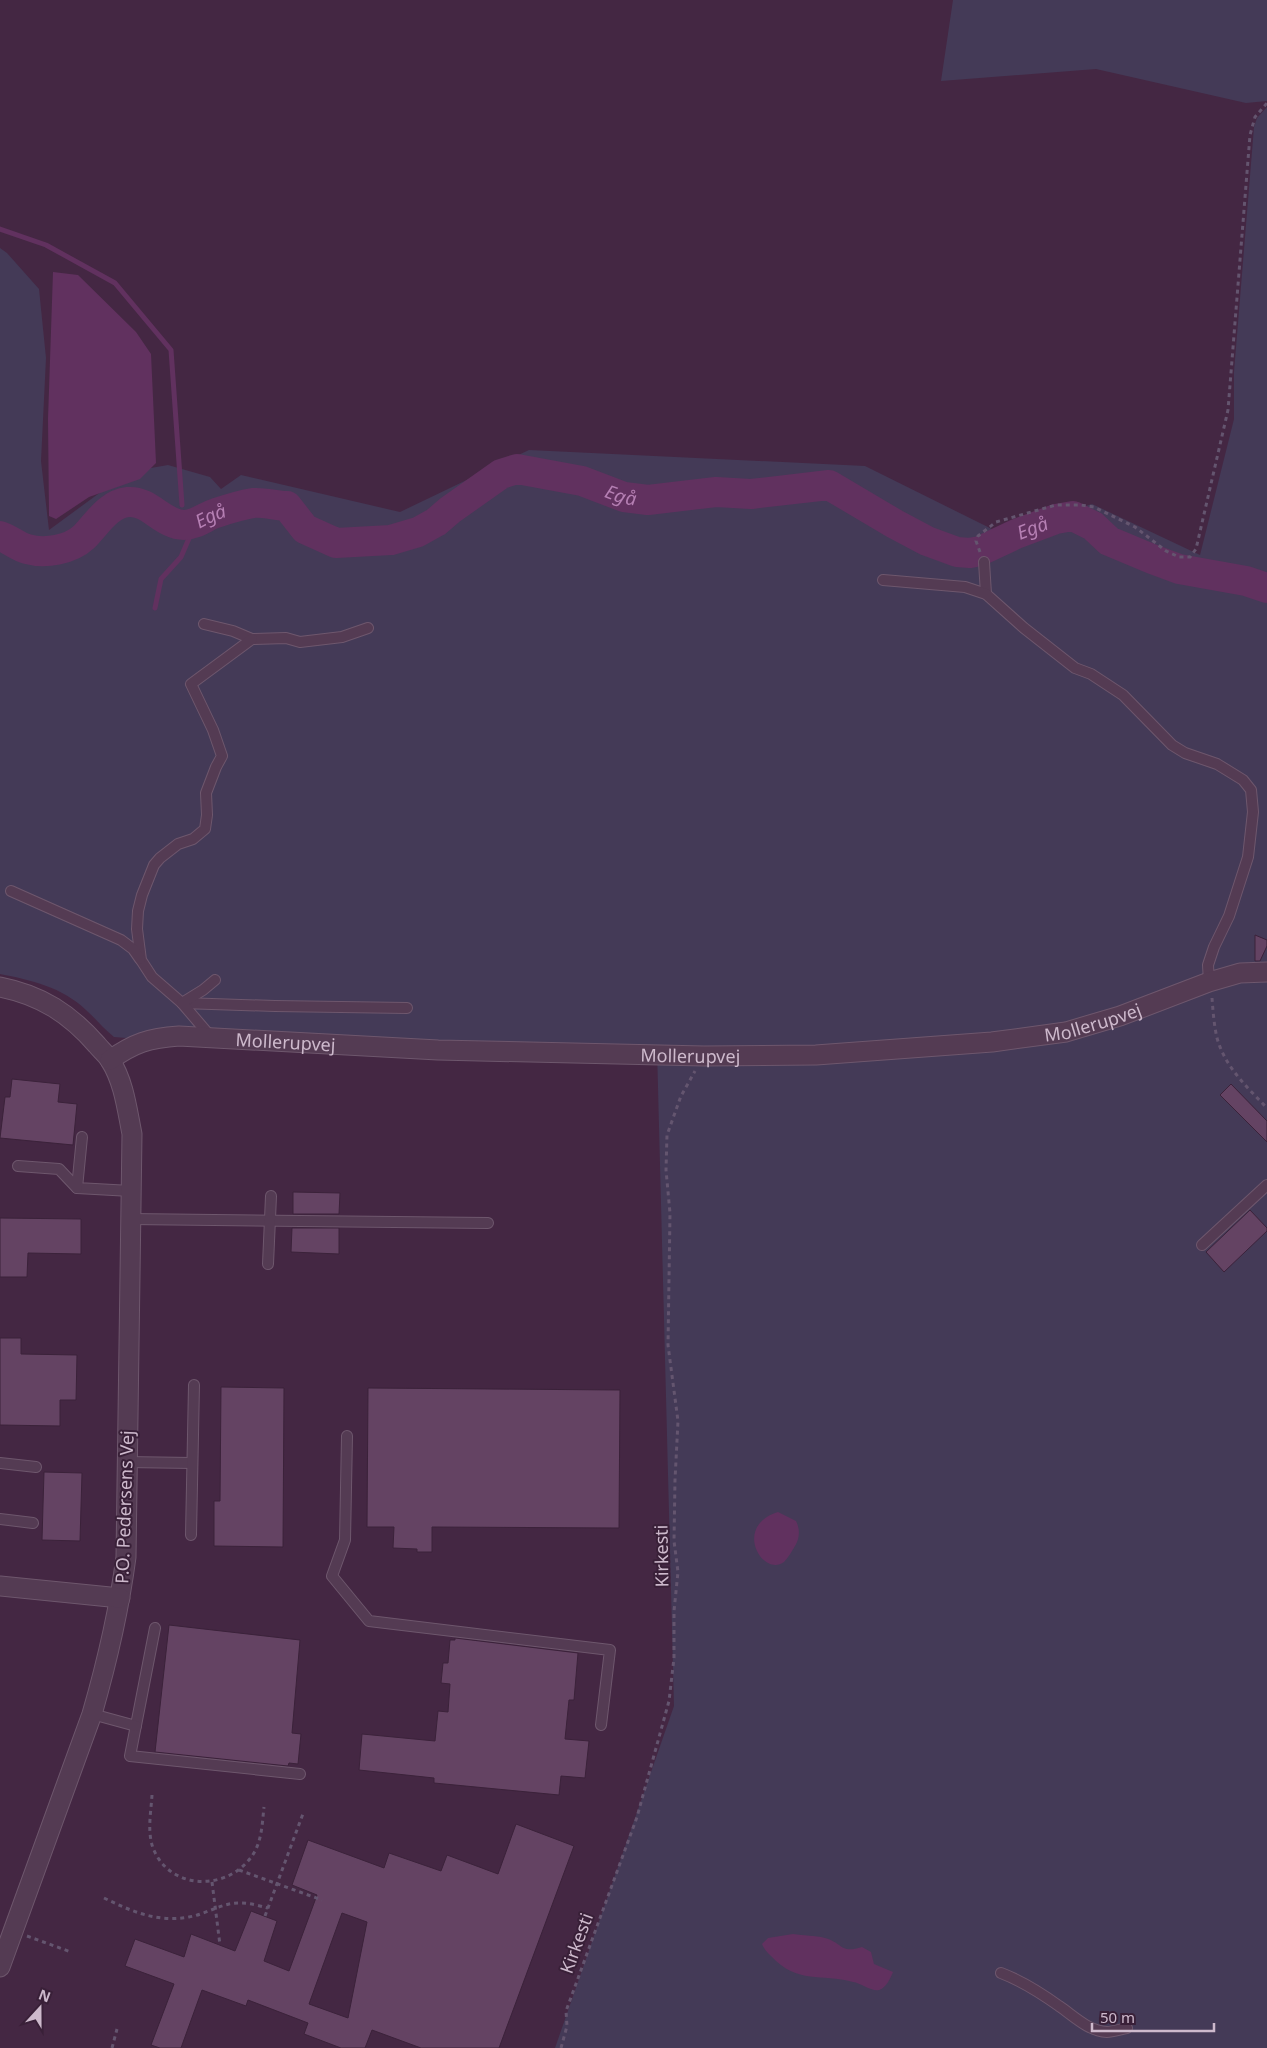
<svg xmlns="http://www.w3.org/2000/svg" width="1267" height="2048" font-family="'Noto Sans',sans-serif">
	<style>
		.green { fill: #443a57 }
		.water { fill: #61315f }
		.lines { fill: none; stroke-linecap: round; stroke-linejoin: round }
		.stream { stroke: #61315f; stroke-width: 5 }
		.river { stroke: #61315f; stroke-width: 30 }
		.building { fill: #644363; stroke: #3b223a; fill-rule: evenodd }
		.lane-casing { stroke: #6e576d; stroke-width: 12 }
		.street-casing { stroke: #6e576d; stroke-width: 21 }
		.path { stroke: #64556f; stroke-width: 3; stroke-dasharray: 4 4; stroke-linecap: butt }
		.lane { stroke: #543b53; stroke-width: 10 }
		.street { stroke: #543b53; stroke-width: 19 }
		.labels { text-anchor: middle; dominant-baseline: central; stroke-width: 4; stroke-linejoin: round; paint-order: stroke }
		.street-label { font-size: 18px; fill: #cdb9cc; stroke: #392038 }
		.water-label { font-size: 19px; font-style: italic; fill: #b57fb3; stroke: #392038 }
	</style>
	<rect width="100%" height="100%" fill="#442743"/>
	<g class="green">
		<path d="M953,0H1267V101L1246,103L1096,69L941,81Z"/>
		<path d="M1267,107V580L1207,559L1267,588V2048H555L674,1706L657,1049L153,1030L127,1038L114,1037C104,1029 96,1019 86,1010C62,987 31,980 0,974V248L7,253L39,289L46,358L41,461L49,530L128,472L168,465L210,477L221,489L241,475L400,512L529,450L865,466L1000,533L1092,504L1200,555L1234,419V372L1254,127L1257,118Z"/>
	</g>
	<g class="water">
		<path d="M53,272L78,275L136,332L151,354L156,463L140,479L89,497L56,519L49,516L48,419Z"/>
		<path d="M778,1512L796,1521C800,1529 800,1538 795,1546C792,1551 788,1558 784,1562C763,1578 732,1526 778,1512Z"/>
		<path d="M793,1934C804,1936 814,1935 825,1938C843,1943 840,1954 862,1947L871,1952L874,1964L893,1972C890,1979 886,1988 879,1990C872,1992 861,1983 853,1982C821,1973 798,1985 771,1956C767,1952 764,1949 762,1944L768,1938Z"/>
	</g>
	<g class="lines">
		<g class="stream">
			<path d="M0,229L46,245L115,283L171,350L182,505"/>
			<path d="M155,608L161,579L181,557L196,522"/>
		</g>
		<path class="river" id="s1" d="M0,536C10,539 18,547 27,549C45,554 70,550 84,537C97,524 108,504 128,502C149,500 163,525 184,525C196,525 206,516 216,513C228,509 241,505 253,503C264,502 277,506 287,506L305,529L336,543L391,540L418,532L436,522L450,510L501,474L517,469L582,481L624,497L648,500L716,492L751,494L829,485L895,524L927,541L957,552L970,553L980,551L1016,534L1056,519L1073,516L1093,526L1109,541L1152,559L1179,569L1246,581L1267,588"/>
	</g>
	<g class="building">
		<path d="M1255,935L1267,940V946L1260,961H1255Z"/>
		<path d="M12,1079L60,1084L58,1102L77,1104L73,1145L0,1138L5,1097H10Z"/>
		<path d="M1231,1084L1267,1121V1142L1220,1095Z"/>
		<path d="M293,1192L340,1193L339,1214H293Z"/>
		<path d="M1250,1210L1267,1228V1231L1224,1272L1206,1252Z"/>
		<path d="M0,1218L81,1219V1254L28,1253L27,1277H0Z"/>
		<path d="M292,1228H339V1254L291,1252Z"/>
		<path d="M0,1338H21V1354L77,1355L76,1400H60V1426L0,1425Z"/>
		<path d="M221,1387L284,1388L283,1547L214,1546V1501H220Z"/>
		<path d="M368,1388L620,1390L619,1528L432,1527V1552H417V1549L393,1548L394,1527H367Z"/>
		<path d="M44,1472L82,1473L80,1541L42,1540Z"/>
		<path d="M169,1625L300,1640L292,1733L301,1734L298,1764L289,1763L288,1766L155,1752Z"/>
		<path d="M455,1638L578,1653L574,1700H569L565,1739L589,1741L585,1778L561,1776L559,1795L434,1783V1778L359,1770L362,1734L435,1741L438,1711L448,1712L450,1684L441,1683L443,1663H448L450,1640H455Z"/>
		<path d="M516,1824L574,1846L499,2048H421L372,2030L365,2048H341L304,2034L308,2023L248,2000L246,2006L202,1990L181,2048H160L151,2045L174,1984L125,1966L135,1939L184,1957L191,1934L235,1951L251,1911L277,1921L264,1961L289,1971L317,1895L292,1885L308,1840L384,1868L389,1853L441,1871L447,1855L498,1874ZM342,1913L367,1922L348,2018L309,2004Z"/>
	</g>
	<g class="lines">
		<defs>
			<g id="lane">
				<path d="M984,562L986,594"/>
				<path d="M883,580L965,587L986,594L1024,628L1075,668L1091,674L1123,695L1172,745L1185,753L1217,764L1243,780L1251,790L1253,812L1248,857L1229,916L1214,947L1208,965L1209,982"/>
				<path d="M204,624L233,631L252,639L286,638L300,642L342,637L368,628"/>
				<path d="M252,639L191,684L213,730L222,756L216,767L206,793L207,815L205,829L193,839L178,844L160,858L154,865L142,895L138,911L137,929L141,960L152,977L182,1003L275,1006L407,1008"/>
				<path d="M11,891L121,940L133,949L140,959"/>
				<path d="M211,1037L182,1003L203,990L215,980"/>
				<path d="M82,1137L77,1188L131,1191"/>
				<path d="M18,1166L59,1169L77,1188"/>
				<path d="M130,1219L488,1223"/>
				<path d="M1202,1245L1267,1185"/>
				<path d="M268,1264L271,1196"/>
				<path d="M347,1436L345,1540L332,1576L369,1621L610,1650L601,1725"/>
				<path d="M126,1462L192,1463"/>
				<path d="M0,1463L36,1467"/>
				<path d="M0,1519L33,1523"/>
				<path d="M191,1535L194,1385"/>
				<path d="M155,1628L130,1756L300,1774"/>
				<path d="M92,1714L136,1726"/>
				<path d="M1001,1973C1022,1981 1041,1993 1059,2006C1074,2016 1088,2031 1107,2032C1113,2032 1121,2029 1127,2028"/>
			</g>
			<g id="street">
				<path d="M0,987C41,995 70,1014 97,1045C101,1050 107,1055 110,1060C124,1082 127,1109 132,1134L126,1557C119,1611 107,1662 92,1714L0,1967"/>
				<path id="s2" d="M110,1060C134,1043 149,1038 179,1036L438,1050L704,1056L816,1055L992,1042L1066,1032L1120,1016L1209,982L1240,973L1267,972"/>
				<path d="M0,1586L120,1598"/>
			</g>
		</defs>
		<use href="#lane" class="lane-casing"/>
		<use href="#street" class="street-casing"/>
		<g class="path">
			<path d="M980,552L976,541L978,536L996,522L1056,505H1081L1094,507L1135,527L1166,551L1179,557H1190L1196,549L1228,410L1250,135L1255,117L1267,103"/>
			<path d="M1212,998C1213,1011 1214,1025 1217,1038C1225,1067 1247,1087 1267,1108"/>
			<path d="M152,1795C151,1812 147,1831 153,1848C169,1889 222,1891 248,1861C262,1846 262,1825 264,1807"/>
			<path d="M239,1870L322,1900"/>
			<path d="M212,1882L220,1945"/>
			<path d="M104,1898C131,1911 157,1923 189,1917C207,1914 223,1902 241,1903C250,1903 260,1906 268,1908"/>
			<path d="M265,1916L304,1811"/>
			<path d="M27,1936L71,1952"/>
			<path d="M112,2048L117,2029"/>
			<path d="M561,2048L567,2026L566,2011L637,1817L669,1701L674,1658V1611L678,1572L674,1541L675,1480L678,1421L668,1345L670,1213L666,1170L667,1135L681,1096L695,1071"/>
		</g>
		<use href="#lane" class="lane"/>
		<use href="#street" class="street"/>
	</g>
	<g class="labels">
		<g class="street-label">
			<text stroke="none"><textPath href="#s2" startOffset="991">Mollerupvej</textPath></text>
			<text stroke="none"><textPath href="#s2" startOffset="181">Mollerupvej</textPath></text>
			<text stroke="none"><textPath href="#s2" startOffset="586">Mollerupvej</textPath></text>
			<text transform="translate(124 1507) rotate(-88)">P.O. Pedersens Vej</text>
			<text transform="translate(661 1556) rotate(-91)">Kirkesti</text>
			<text transform="translate(576 1943) rotate(-70)">Kirkesti</text>
		</g>
		<g class="water-label">
			<text stroke="none"><textPath href="#s1" startOffset="689">Egå</textPath></text>
			<text stroke="none"><textPath href="#s1" startOffset="238">Egå</textPath></text>
			<text stroke="none"><textPath href="#s1" startOffset="1124">Egå</textPath></text>
		</g>
	</g>
	<g transform="translate(40 2008) rotate(21)" stroke="#392038" stroke-width="4" paint-order="stroke">
	<path d="M0-4L9 19L0 12L-9 19Z" fill="#cdb9cc"/>
	<text y="-8" font-size="14" font-weight="bold" text-anchor="middle" fill="#cdb9cc">N</text>
	</g>
	<path d="M1092 2023v8h122v-8" fill="none" stroke="#cdb9cc" stroke-width="2.5"/>
	<text x="1100" y="2023" font-size="15" fill="#cdb9cc" stroke="#392038" stroke-width="4" paint-order="stroke">50 m</text>
</svg>
